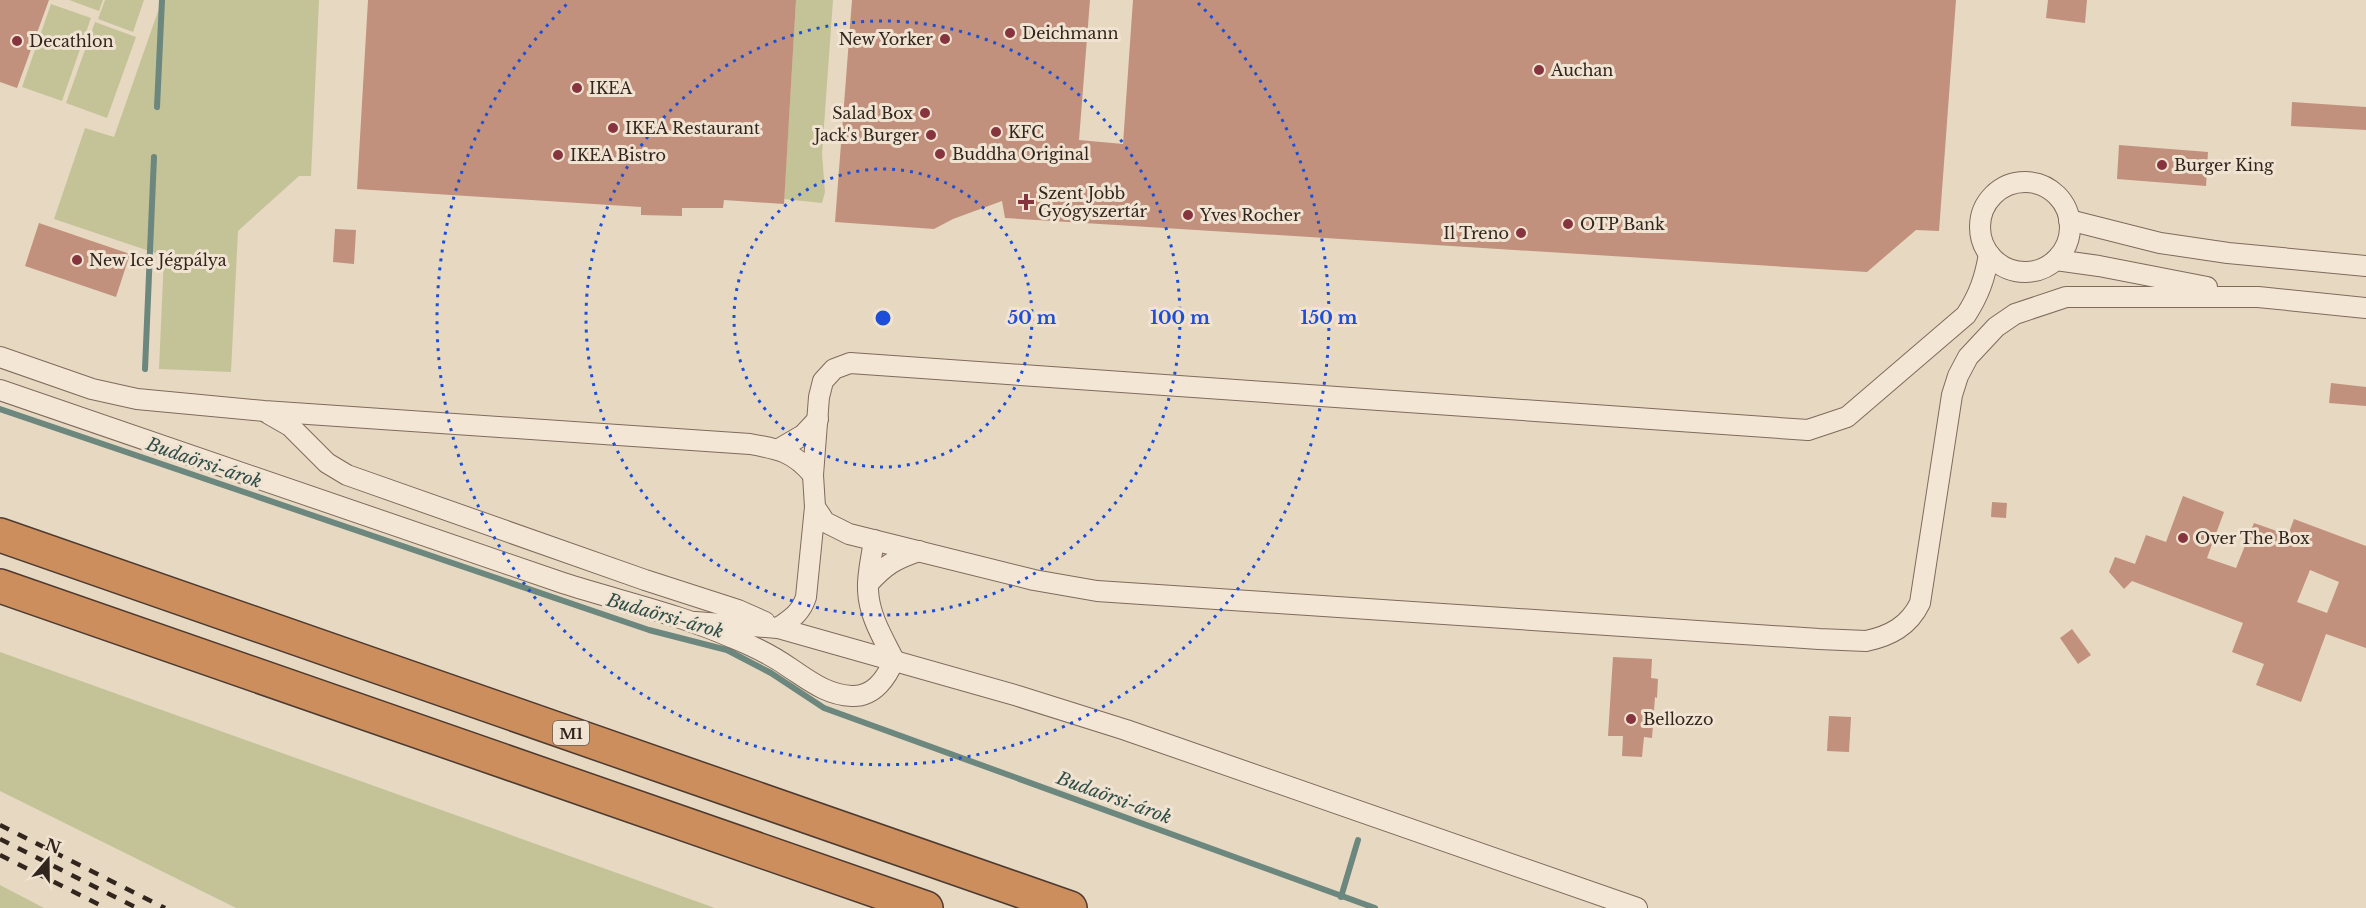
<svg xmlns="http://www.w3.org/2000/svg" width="2366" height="908" font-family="'Libre Baskerville',serif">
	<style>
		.green { fill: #c4c398 }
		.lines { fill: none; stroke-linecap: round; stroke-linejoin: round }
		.stream { stroke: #6c877d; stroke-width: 6 }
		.building { fill: #c1917d; fill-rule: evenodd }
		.street-casing { stroke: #7f6a5c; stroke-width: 22 }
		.highway-casing { stroke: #4d3a30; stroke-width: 36 }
		.street { stroke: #f3e6d4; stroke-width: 20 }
		.highway { stroke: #cc8e5d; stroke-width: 33 }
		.rail { stroke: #31251e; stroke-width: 4.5; stroke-dasharray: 10 10; stroke-linecap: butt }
		.ring { fill: none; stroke: #1d4ed8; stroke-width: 3; stroke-dasharray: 3 6 }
		.poi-dot { fill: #86343e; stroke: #f0e3d1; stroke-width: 2 }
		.labels { text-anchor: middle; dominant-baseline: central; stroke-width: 6; stroke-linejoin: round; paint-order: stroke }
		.shield { fill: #f0e3d1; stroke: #6a5e54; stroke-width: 1.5 }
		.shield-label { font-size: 15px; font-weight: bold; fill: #31251e }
		.poi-label { font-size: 16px; fill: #31251e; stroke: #f0e3d1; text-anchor: start }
		.water-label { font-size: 18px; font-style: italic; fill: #2f4e49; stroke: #f0e3d1 }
		.centre { fill: #1d4ed8; stroke: #f0e3d1; stroke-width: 3 }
		.ring-label { font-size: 18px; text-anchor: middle; font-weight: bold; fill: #1d4ed8; stroke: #f0e3d1; stroke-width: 6; stroke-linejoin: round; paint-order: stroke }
	</style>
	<rect width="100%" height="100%" fill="#e7d8c2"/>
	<g class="green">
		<path d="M69,0H103L99,11Z"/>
		<path d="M105,0H144L133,32L98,19Z"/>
		<path d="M162,0H319L311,176H299L238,231L231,372L159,369L164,256L54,219L85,128L114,137Z"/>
		<path d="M796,0H833L822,154L825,192L822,203L784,199Z"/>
		<path d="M51,4L91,18L62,101L22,87Z"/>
		<path d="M95,22L136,37L107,118L66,103Z"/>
		<path d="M0,652L715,908H236L0,791Z"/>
		<path d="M0,885L44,908H0Z"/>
	</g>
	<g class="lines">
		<g class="stream">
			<path d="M157,107L162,0"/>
			<path d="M145,369L154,157"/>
			<path d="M0,409L649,630L727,650L771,673L824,708L1375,908"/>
			<path d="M1341,897L1358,840"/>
		</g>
	</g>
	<g class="building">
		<path d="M0,0H49L17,88L0,82Z"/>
		<path d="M368,0H796L784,204L724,200L723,208H682V216L641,215V207L357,189Z"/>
		<path d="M852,0H1090L1079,140L1123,144L1133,0H1956L1939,231L1916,230L1867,272L1005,218L1002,201L953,219L934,229L835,222Z"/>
		<path d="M2048,0H2087L2085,23L2046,18Z"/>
		<path d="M2292,102L2366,107V130L2291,126Z"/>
		<path d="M2119,145L2208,152L2206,186L2117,179Z"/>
		<path d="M39,223L130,254L116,297L25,266Z"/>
		<path d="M335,229L356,230L354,264L333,262Z"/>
		<path d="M2331,383L2366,387V406L2329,403Z"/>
		<path d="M2183,496L2224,512L2207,558L2236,568L2254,523L2288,535L2294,519L2366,546V648L2326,634L2301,702L2256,685L2264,664L2232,652L2243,623L2132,581L2124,589L2109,572L2115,557L2135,564L2146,535L2166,542ZM2310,570L2339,582L2327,613L2297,602Z"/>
		<path d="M1992,502L2007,503L2006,518L1991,517Z"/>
		<path d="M2072,629L2091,655L2078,664L2060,638Z"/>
		<path d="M1613,657L1652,659L1651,678L1658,679L1657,698L1655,697L1652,738L1644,737L1642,757L1622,756L1623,736H1608Z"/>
		<path d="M1829,716L1851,717L1849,752L1827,751Z"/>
	</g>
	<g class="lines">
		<defs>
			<g id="street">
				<circle cx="2025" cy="227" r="45"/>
				<path d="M2069,220L2160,243L2228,253L2366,266"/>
				<path d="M2056,260L2099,266L2207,287"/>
				<path d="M0,357L92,389L137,399L264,411L750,444C779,449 794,452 813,475"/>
				<path d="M0,390L563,583C619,601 679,614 733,638C753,646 773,656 790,668C810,681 827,695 852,696C874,697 887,677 894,660"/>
				<path d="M269,414L290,426L327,463L347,475L645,580L738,610L765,622"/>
				<path d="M779,449L803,435L818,419"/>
				<path d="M815,507L825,522L849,534L1034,580L1097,591L1819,639L1866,641C1890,636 1909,626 1920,603L1952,395L1958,376L1968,357L1996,327L2015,314L2066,297H2258L2366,308"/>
				<path d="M874,540C872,556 867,574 868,590C869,616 883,638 894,660"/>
				<path d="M868,584C885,565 895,559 919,551"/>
				<path d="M695,622L778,628L1018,696L1126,730L1637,908"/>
				<path d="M778,628C791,619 801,613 806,597L815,507L813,475L819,397L823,381L834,369L850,363L1808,430L1847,417L1966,315C1979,295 1985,278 1989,254"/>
			</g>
			<g id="highway">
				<path d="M0,535L1070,908"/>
				<path d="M0,586L926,908"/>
			</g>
		</defs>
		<use href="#street" class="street-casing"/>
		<use href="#highway" class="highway-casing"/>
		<use href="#street" class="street"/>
		<use href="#highway" class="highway"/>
		<g class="rail">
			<path d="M0,825L165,908"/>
			<path d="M0,839L137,908"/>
			<path d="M0,855L106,908"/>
		</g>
	</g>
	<g class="ring">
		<circle cx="883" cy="318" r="149"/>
		<circle cx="883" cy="318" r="297"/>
		<path d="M1198 3A446 446 0 1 1 568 3"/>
	</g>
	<g class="poi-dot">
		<circle cx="1010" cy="33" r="6"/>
		<circle cx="945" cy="39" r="6"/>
		<circle cx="17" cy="41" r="6"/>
		<circle cx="1539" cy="70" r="6"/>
		<circle cx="577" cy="88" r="6"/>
		<circle cx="925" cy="113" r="6"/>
		<circle cx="613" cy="128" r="6"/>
		<circle cx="996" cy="132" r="6"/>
		<circle cx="931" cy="135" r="6"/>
		<circle cx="940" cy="154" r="6"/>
		<circle cx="558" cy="155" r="6"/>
		<circle cx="2162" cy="165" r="6"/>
		<path d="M1023 193h6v6h6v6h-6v6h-6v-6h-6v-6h6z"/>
		<circle cx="1188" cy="215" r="6"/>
		<circle cx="1568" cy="224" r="6"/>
		<circle cx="1521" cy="233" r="6"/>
		<circle cx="77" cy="260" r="6"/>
		<circle cx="2183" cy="538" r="6"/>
		<circle cx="1631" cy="719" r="6"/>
	</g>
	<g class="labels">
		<rect class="shield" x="553" y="721" width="36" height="24" rx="4.5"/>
		<g class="shield-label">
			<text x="571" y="733">M1</text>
		</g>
		<g class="poi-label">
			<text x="1022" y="33">Deichmann</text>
			<text x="933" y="39" text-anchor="end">New Yorker</text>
			<text x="29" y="41">Decathlon</text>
			<text x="1551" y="70">Auchan</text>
			<text x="589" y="88">IKEA</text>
			<text x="913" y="113" text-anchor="end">Salad Box</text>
			<text x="625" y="128">IKEA Restaurant</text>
			<text x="1008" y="132">KFC</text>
			<text x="919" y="135" text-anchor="end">Jack's Burger</text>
			<text x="952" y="154">Buddha Original</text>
			<text x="570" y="155">IKEA Bistro</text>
			<text x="2174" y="165">Burger King</text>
			<text x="1038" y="193">Szent Jobb<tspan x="1038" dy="18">Gyógyszertár</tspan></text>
			<text x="1200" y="215">Yves Rocher</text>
			<text x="1580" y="224">OTP Bank</text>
			<text x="1509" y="233" text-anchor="end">Il Treno</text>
			<text x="89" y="260">New Ice Jégpálya</text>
			<text x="2195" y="538">Over The Box</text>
			<text x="1643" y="719">Bellozzo</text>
		</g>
		<g class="water-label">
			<text transform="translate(204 463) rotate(19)">Budaörsi-árok</text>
			<text transform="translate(665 616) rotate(16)">Budaörsi-árok</text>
			<text transform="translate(1114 798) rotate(20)">Budaörsi-árok</text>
		</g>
	</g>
	<circle cx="883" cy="318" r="9" class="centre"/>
	<g class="ring-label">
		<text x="1032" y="324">50 m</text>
		<text x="1180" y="324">100 m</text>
		<text x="1329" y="324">150 m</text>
	</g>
	<g transform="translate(48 860) rotate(20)" stroke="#f0e3d1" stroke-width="4.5" paint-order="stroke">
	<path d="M0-4.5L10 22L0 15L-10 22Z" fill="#31251e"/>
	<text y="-9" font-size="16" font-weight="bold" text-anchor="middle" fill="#31251e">N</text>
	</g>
</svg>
